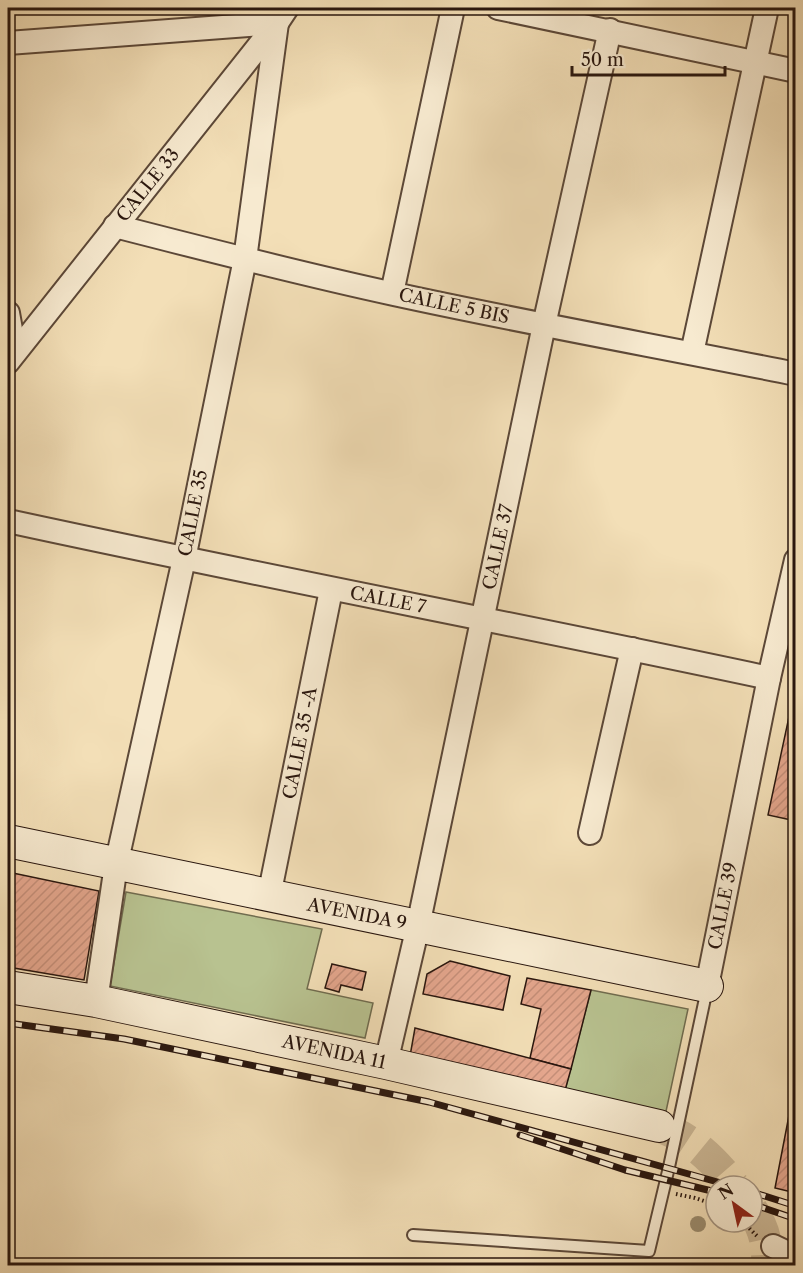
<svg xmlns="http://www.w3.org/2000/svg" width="803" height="1273" font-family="'Libre Caslon Text',serif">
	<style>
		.green { fill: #b8c290; stroke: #706c4f; stroke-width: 1.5 }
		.building { fill: url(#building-hatch); stroke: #29160e; stroke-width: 1.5 }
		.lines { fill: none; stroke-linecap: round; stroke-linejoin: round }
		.secondary-tunnel { stroke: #cbb795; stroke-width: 32; stroke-dasharray: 32 16; stroke-linecap: butt }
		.lane-casing { stroke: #5c4838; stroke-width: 14 }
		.street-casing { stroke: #5c4838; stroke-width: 26 }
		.secondary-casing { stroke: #29160e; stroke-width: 34 }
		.path { stroke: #29160e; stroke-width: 4; stroke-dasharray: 1.5 3; stroke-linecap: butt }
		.lane { stroke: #f7ead0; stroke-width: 10 }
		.street { stroke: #f7ead0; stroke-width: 22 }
		.secondary { stroke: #f7ead0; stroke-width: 32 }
		.rail-casing { stroke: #29160e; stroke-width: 7 }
		.rail { stroke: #f7ead0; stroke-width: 4.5; stroke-dasharray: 14; stroke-linecap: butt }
		.tree { fill: #9c8d70 }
		.labels { text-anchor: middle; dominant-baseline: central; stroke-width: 4.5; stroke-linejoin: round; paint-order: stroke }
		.street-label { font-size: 18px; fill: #29160e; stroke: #f7ead0 }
	</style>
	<defs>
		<pattern id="building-hatch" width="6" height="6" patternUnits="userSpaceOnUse" patternTransform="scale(1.5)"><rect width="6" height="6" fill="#e4a68d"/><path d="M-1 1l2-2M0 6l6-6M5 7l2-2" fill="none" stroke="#c48e78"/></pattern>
	</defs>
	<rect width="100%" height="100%" fill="#f3dfb7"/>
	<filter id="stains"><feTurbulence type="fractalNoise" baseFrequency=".00333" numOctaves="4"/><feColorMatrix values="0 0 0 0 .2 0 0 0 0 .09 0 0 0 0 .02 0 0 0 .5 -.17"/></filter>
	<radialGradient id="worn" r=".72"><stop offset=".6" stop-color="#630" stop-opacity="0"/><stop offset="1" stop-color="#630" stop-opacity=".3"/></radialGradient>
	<g class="green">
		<path d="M126,892L322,929L307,989L373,1003L365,1038L110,986Z"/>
		<path d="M591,990L688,1009L665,1116L564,1094Z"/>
	</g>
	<g class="building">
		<path d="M796,684V821L768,815Z"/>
		<path d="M8,872L99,891L84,980L8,967Z"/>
		<path d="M450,961L510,976L503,1010L423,994L427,974Z"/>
		<path d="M332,964L366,972L362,990L341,985L339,992L325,988Z"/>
		<path d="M527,978L591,990L571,1069L530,1058L541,1009L521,1004Z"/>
		<path d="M415,1028L571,1069L564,1094L410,1056Z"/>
		<path d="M796,1079V1193L775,1188Z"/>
	</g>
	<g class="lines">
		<g class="secondary-tunnel">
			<path d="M659,1126C692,1139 712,1158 734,1186"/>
			<path d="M752,1210C764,1228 768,1244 767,1266"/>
		</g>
		<defs>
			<path id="lane" d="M413,1235L649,1251L669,1167L707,989"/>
			<g id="street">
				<path d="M498,8L796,71"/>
				<path d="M8,43L277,23"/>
				<path d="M115,226C208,250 301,274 394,294C527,323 662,347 796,374"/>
				<path d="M392,293L453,8"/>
				<path d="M8,313L15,352"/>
				<path d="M692,353L767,8"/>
				<path d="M8,362L277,23L287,8"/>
				<path d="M8,521C261,576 516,624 769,678"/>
				<path d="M590,833L632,649"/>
				<path d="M269,896L331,590"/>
				<path d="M707,986L769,678L796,560"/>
				<path d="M96,1001L116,865L184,559L245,259L277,23"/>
				<path d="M386,1063L418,926L544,325L610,30"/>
				<path d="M773,1246L796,1257"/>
			</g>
			<g id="secondary">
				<path d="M8,841L707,986"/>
				<path d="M8,987L96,1001L386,1063L659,1126"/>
			</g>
		</defs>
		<use href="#lane" class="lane-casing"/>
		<use href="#street" class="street-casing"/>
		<use href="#secondary" class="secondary-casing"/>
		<g class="path">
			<path d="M676,1194L695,1198L716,1205"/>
			<path d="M743,1222L757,1236"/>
			<path d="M754,1266L760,1260"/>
		</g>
		<use href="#lane" class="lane"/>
		<use href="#street" class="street"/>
		<use href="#secondary" class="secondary"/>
		<defs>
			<g id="rail">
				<path d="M8,1023L124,1039L429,1102L732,1186"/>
				<path d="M520,1135L625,1170L716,1192"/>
				<path d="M752,1192L796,1206"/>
				<path d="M752,1204L796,1219"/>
			</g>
		</defs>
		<use href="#rail" class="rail-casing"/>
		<use href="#rail" class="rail"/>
	</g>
	<circle class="tree" cx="698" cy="1224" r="8"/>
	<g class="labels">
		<g class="street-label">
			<text transform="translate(148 185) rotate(-51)">CALLE 33</text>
			<text transform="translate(454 306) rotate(12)">CALLE 5 BIS</text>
			<text transform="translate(193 513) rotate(-79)">CALLE 35</text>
			<text transform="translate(498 547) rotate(-78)">CALLE 37</text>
			<text transform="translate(388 600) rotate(11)">CALLE 7</text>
			<text transform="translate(300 743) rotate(-79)">CALLE 35 -A</text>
			<text transform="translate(723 906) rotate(-79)">CALLE 39</text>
			<text transform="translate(357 914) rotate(11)">AVENIDA 9</text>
			<text transform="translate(334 1052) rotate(12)">AVENIDA 11</text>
		</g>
	</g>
	<rect width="803" height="1273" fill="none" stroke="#f3dfb7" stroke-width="30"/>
	<rect x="9" y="9" width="785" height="1255" fill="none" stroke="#29160e" stroke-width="3"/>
	<rect x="15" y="15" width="773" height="1243" fill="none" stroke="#29160e" stroke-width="1.5"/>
	<g transform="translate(734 1204) rotate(327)"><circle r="28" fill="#f7ead0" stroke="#a59582" stroke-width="1.5"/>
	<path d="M0-4.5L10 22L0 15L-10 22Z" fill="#8f2418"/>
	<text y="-9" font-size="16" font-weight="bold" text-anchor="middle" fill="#29160e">N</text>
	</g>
	<path d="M572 66v9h153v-9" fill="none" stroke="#29160e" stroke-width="3"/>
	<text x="581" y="66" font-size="18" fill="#29160e" stroke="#f7ead0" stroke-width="4.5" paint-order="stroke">50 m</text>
	<rect width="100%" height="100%" filter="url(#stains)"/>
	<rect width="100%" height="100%" fill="url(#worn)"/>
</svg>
